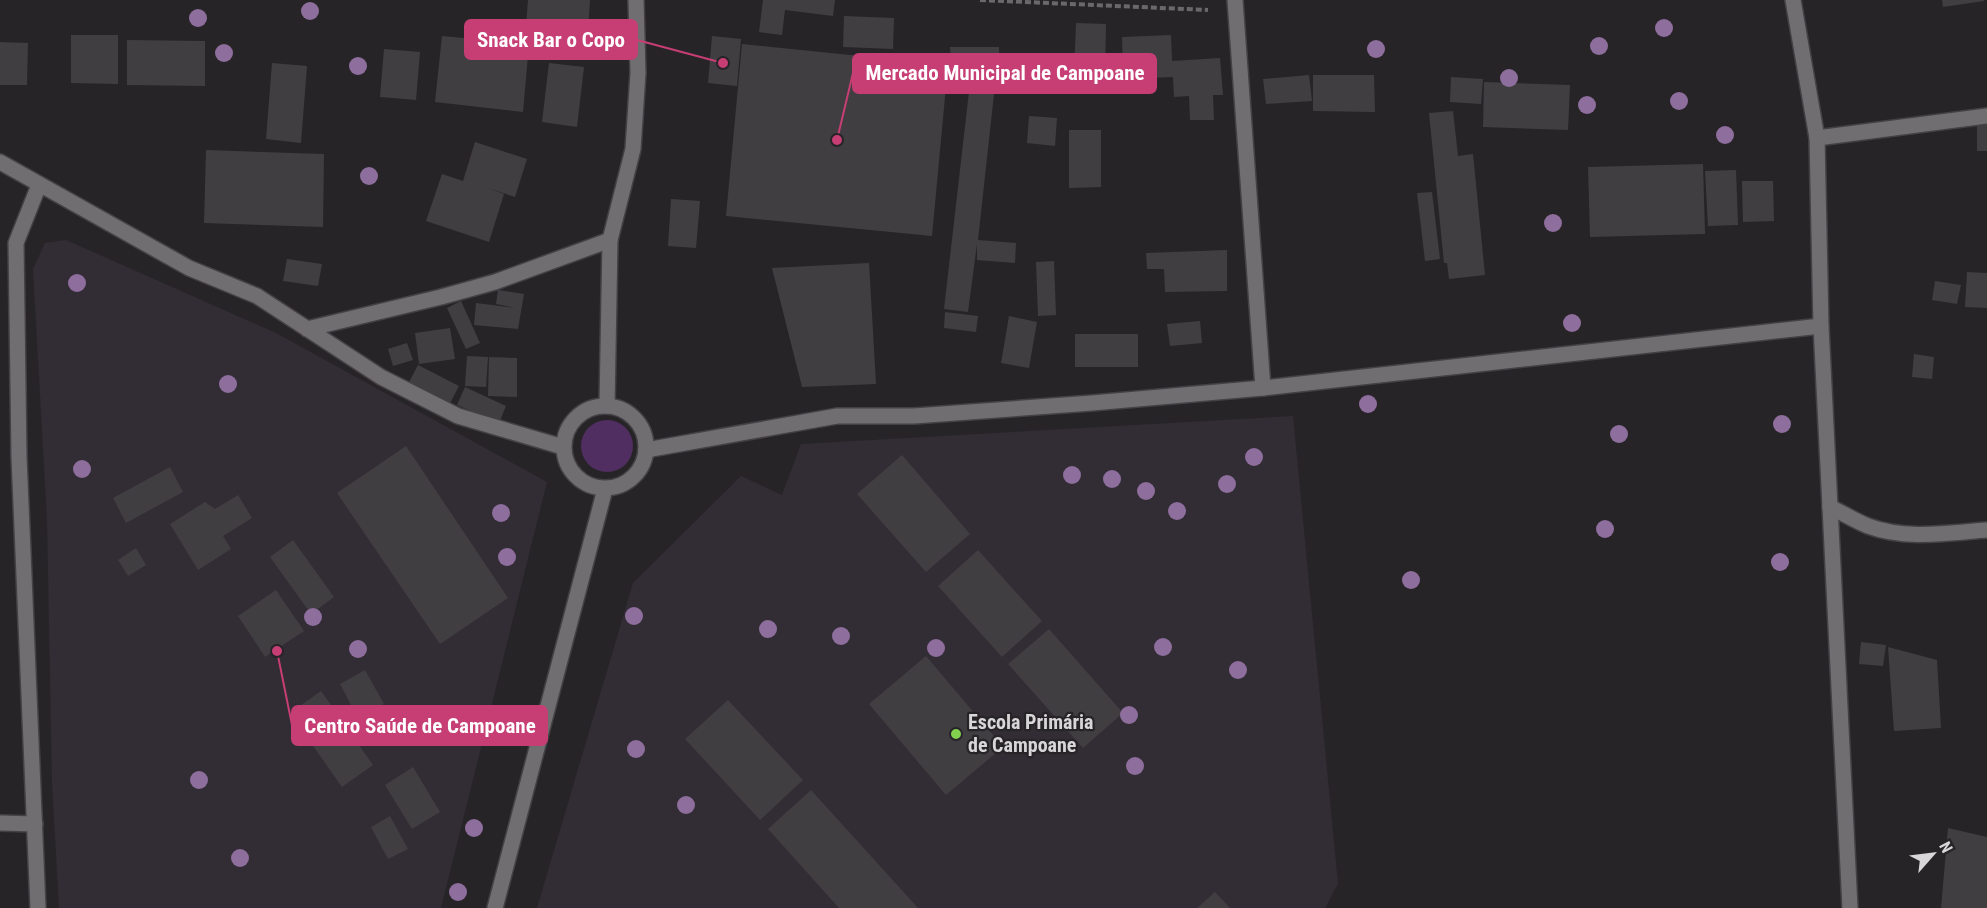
<svg xmlns="http://www.w3.org/2000/svg" width="1987" height="908" font-family="'Roboto Condensed',sans-serif">
	<style>
		.built { fill: #322c35 }
		.green { fill: #512e61 }
		.building { fill: #413e42 }
		.lines { fill: none; stroke-linecap: round; stroke-linejoin: round }
		.street-casing { stroke: #444145; stroke-width: 18 }
		.path { stroke: #6b686b; stroke-width: 4; stroke-dasharray: 6 3; stroke-linecap: butt }
		.street { stroke: #716e72; stroke-width: 15 }
		.tree { fill: #8e6e9c }
		.poi-dot { fill: #83d04f; stroke: #272428; stroke-width: 2 }
		.labels { text-anchor: middle; dominant-baseline: central; stroke-width: 4.5; stroke-linejoin: round; paint-order: stroke }
		.poi-label { font-size: 20px; font-weight: bold; fill: #d8d6d8; stroke: #272428; text-anchor: start }
		.leader { fill: none; stroke: #c63e74; stroke-width: 2 }
		.callout-dot { fill: #c63e74; stroke: #272428; stroke-width: 2 }
		.callout { fill: #c63e74; stroke: #c63e74; stroke-width: 2 }
		.callout-label { font-size: 21px; text-anchor: middle; font-weight: bold; fill: #fff }
	</style>
	<rect width="100%" height="100%" fill="#272428"/>
	<g class="built">
		<path d="M66,240L276,333L547,482L441,908H59L52,782L47,520L33,269L45,243Z"/>
		<path d="M1293,416L1338,884L1325,908H537L633,583L741,476L782,495L801,444Z"/>
	</g>
	<circle class="green" cx="607" cy="446" r="26"/>
	<g class="building">
		<path d="M528,0H590L588,31L526,26Z"/>
		<path d="M763,0H835L833,16L785,10L782,35L759,32Z"/>
		<path d="M1942,0H1984V1L1943,7Z"/>
		<path d="M844,16L894,18L893,49L843,47Z"/>
		<path d="M1076,23L1106,24L1105,76L1074,75Z"/>
		<path d="M71,35H118V84L71,83Z"/>
		<path d="M1171,35L1172,61L1220,58L1223,95H1213L1214,120H1190L1189,96L1174,97L1173,77L1123,79L1122,37Z"/>
		<path d="M442,36L529,44L523,112L435,102Z"/>
		<path d="M712,36L741,39L737,86L708,83Z"/>
		<path d="M127,40L205,41V86L127,85Z"/>
		<path d="M0,42L28,43L27,85H0Z"/>
		<path d="M742,44L948,65L932,236L726,216Z"/>
		<path d="M950,47H999L1000,82L952,83Z"/>
		<path d="M384,49L420,52L416,100L380,97Z"/>
		<path d="M1015,53L1048,55L1047,83L1014,81Z"/>
		<path d="M272,63L307,66L301,143L266,139Z"/>
		<path d="M549,63L584,67L577,127L542,122Z"/>
		<path d="M1309,75L1312,101L1266,104L1263,79Z"/>
		<path d="M1313,75H1374L1375,112L1313,111Z"/>
		<path d="M1451,77L1483,79L1481,104L1450,102Z"/>
		<path d="M1484,82L1570,85L1568,130L1483,127Z"/>
		<path d="M970,83L995,85L978,240L1016,243L1015,263L977,260V244L968,312L944,309Z"/>
		<path d="M1453,111L1458,156L1473,154L1485,275L1449,279L1447,263H1444L1429,113Z"/>
		<path d="M1029,116L1057,118L1055,146L1027,143Z"/>
		<rect x="1977" y="125" width="10" height="26"/>
		<path d="M1069,130H1101V187L1069,188Z"/>
		<path d="M475,142L527,159L515,197L488,188L504,194L489,242L426,221L442,174L463,181Z"/>
		<path d="M206,150L324,154L323,227L204,223Z"/>
		<path d="M1703,164L1705,234L1590,237L1588,167Z"/>
		<path d="M1736,170L1738,225L1708,226L1705,171Z"/>
		<path d="M1742,181H1773L1774,221L1743,222Z"/>
		<path d="M1432,192L1440,259L1425,261L1417,193Z"/>
		<path d="M671,199L700,201L696,248L668,246Z"/>
		<path d="M1227,250V291L1165,292L1164,269H1147L1146,253Z"/>
		<path d="M287,259L322,264L318,286L283,281Z"/>
		<path d="M1054,261L1056,315L1038,316L1036,262Z"/>
		<path d="M869,263L876,384L802,387L772,268Z"/>
		<path d="M1967,272L1987,273V308L1965,307Z"/>
		<path d="M1935,281L1961,285L1957,304L1932,300Z"/>
		<path d="M498,290L524,294L518,329L474,325L476,303L516,308L496,304Z"/>
		<path d="M461,301L480,343L466,349L447,308Z"/>
		<path d="M945,312L978,316L976,332L944,328Z"/>
		<path d="M1009,316L1037,322L1029,368L1001,363Z"/>
		<path d="M1200,321L1202,343L1170,346L1167,324Z"/>
		<path d="M450,328L455,359L419,364L415,333Z"/>
		<rect x="1075" y="334" width="63" height="33"/>
		<path d="M407,343L413,360L393,366L388,349Z"/>
		<path d="M1914,354L1934,357L1932,379L1912,377Z"/>
		<path d="M467,356L488,357L486,387L465,386Z"/>
		<path d="M489,357L517,358V397L488,396Z"/>
		<path d="M418,365L459,386L448,407L407,386Z"/>
		<path d="M465,387L506,406L499,423L457,405Z"/>
		<path d="M406,446L508,598L440,644L337,493Z"/>
		<path d="M902,455L970,534L926,572L857,494Z"/>
		<path d="M170,467L183,492L126,523L113,498Z"/>
		<path d="M238,495L252,518L223,536L231,549L198,570L170,524L205,502L215,509Z"/>
		<path d="M293,540L334,597L311,614L270,557Z"/>
		<path d="M136,548L146,565L128,576L118,560Z"/>
		<path d="M978,550L1042,621L1002,657L938,586Z"/>
		<path d="M276,590L304,631L265,657L238,616Z"/>
		<path d="M1049,629L1123,713L1083,748L1008,664Z"/>
		<path d="M1861,642L1886,645L1883,666L1859,664Z"/>
		<path d="M1888,647L1937,660L1941,728L1894,731Z"/>
		<path d="M926,656L1003,747L946,795L869,704Z"/>
		<path d="M365,670L384,704L358,718L340,684Z"/>
		<path d="M321,691L373,765L342,787L290,713Z"/>
		<path d="M728,700L803,780L760,820L685,739Z"/>
		<path d="M413,767L440,812L412,829L385,785Z"/>
		<path d="M811,790L918,908H839L768,829Z"/>
		<path d="M390,816L408,849L388,859L371,827Z"/>
		<path d="M1948,828L1987,837V908H1941Z"/>
		<path d="M1215,892L1230,908H1197Z"/>
	</g>
	<g class="lines">
		<defs>
			<g id="street">
				<path d="M1235,0L1263,388"/>
				<path d="M1793,0L1817,138L1821,326L1850,908"/>
				<path d="M1817,138L1987,116"/>
				<path d="M0,162L189,268L257,296L381,377L458,416L563,447"/>
				<path d="M307,329L441,297L495,282L610,240"/>
				<circle cx="605" cy="447" r="41"/>
				<path d="M607,406L610,240L633,149L638,73L636,0"/>
				<path d="M646,450L837,416H914L1092,403L1263,388L1821,326"/>
				<path d="M1830,507C1843,513 1855,521 1868,526C1905,540 1948,533 1987,530"/>
				<path d="M0,823L35,824"/>
				<path d="M38,908L19,457L16,243L39,185"/>
				<path d="M495,908L605,489"/>
			</g>
		</defs>
		<use href="#street" class="street-casing"/>
		<path class="path" d="M980,0L1208,10"/>
		<use href="#street" class="street"/>
	</g>
	<g class="tree">
		<circle cx="310" cy="11" r="9"/>
		<circle cx="198" cy="18" r="9"/>
		<circle cx="1664" cy="28" r="9"/>
		<circle cx="1599" cy="46" r="9"/>
		<circle cx="1376" cy="49" r="9"/>
		<circle cx="224" cy="53" r="9"/>
		<circle cx="358" cy="66" r="9"/>
		<circle cx="1509" cy="78" r="9"/>
		<circle cx="1679" cy="101" r="9"/>
		<circle cx="1587" cy="105" r="9"/>
		<circle cx="1725" cy="135" r="9"/>
		<circle cx="369" cy="176" r="9"/>
		<circle cx="1553" cy="223" r="9"/>
		<circle cx="77" cy="283" r="9"/>
		<circle cx="1572" cy="323" r="9"/>
		<circle cx="228" cy="384" r="9"/>
		<circle cx="1368" cy="404" r="9"/>
		<circle cx="1782" cy="424" r="9"/>
		<circle cx="1619" cy="434" r="9"/>
		<circle cx="1254" cy="457" r="9"/>
		<circle cx="82" cy="469" r="9"/>
		<circle cx="1072" cy="475" r="9"/>
		<circle cx="1112" cy="479" r="9"/>
		<circle cx="1227" cy="484" r="9"/>
		<circle cx="1146" cy="491" r="9"/>
		<circle cx="1177" cy="511" r="9"/>
		<circle cx="501" cy="513" r="9"/>
		<circle cx="1605" cy="529" r="9"/>
		<circle cx="507" cy="557" r="9"/>
		<circle cx="1780" cy="562" r="9"/>
		<circle cx="1411" cy="580" r="9"/>
		<circle cx="634" cy="616" r="9"/>
		<circle cx="313" cy="617" r="9"/>
		<circle cx="768" cy="629" r="9"/>
		<circle cx="841" cy="636" r="9"/>
		<circle cx="1163" cy="647" r="9"/>
		<circle cx="936" cy="648" r="9"/>
		<circle cx="358" cy="649" r="9"/>
		<circle cx="1238" cy="670" r="9"/>
		<circle cx="1129" cy="715" r="9"/>
		<circle cx="636" cy="749" r="9"/>
		<circle cx="1135" cy="766" r="9"/>
		<circle cx="199" cy="780" r="9"/>
		<circle cx="686" cy="805" r="9"/>
		<circle cx="474" cy="828" r="9"/>
		<circle cx="240" cy="858" r="9"/>
		<circle cx="458" cy="892" r="9"/>
	</g>
	<circle class="poi-dot" cx="956" cy="734" r="6"/>
	<g class="labels">
		<g class="poi-label">
			<text x="968" y="722">Escola Primária<tspan x="968" dy="23">de Campoane</tspan></text>
		</g>
	</g>
	<path class="leader" d="M723 63L637 40M837 140L853 73M277 651L292 725"/>
	<g class="callout-dot">
		<circle cx="723" cy="63" r="6"/>
		<circle cx="837" cy="140" r="6"/>
		<circle cx="277" cy="651" r="6"/>
	</g>
	<g class="callout">
		<rect x="465" y="20" width="172" height="39" rx="6"/>
		<rect x="853" y="54" width="303" height="39" rx="6"/>
		<rect x="292" y="706" width="255" height="39" rx="6"/>
	</g>
	<g class="callout-label">
		<text x="551" y="47">Snack Bar o Copo</text>
		<text x="1005" y="80">Mercado Municipal de Campoane</text>
		<text x="420" y="733">Centro Saúde de Campoane</text>
	</g>
	<g transform="translate(1933 854) rotate(62)" stroke="#272428" stroke-width="4.5" paint-order="stroke">
	<path d="M0-4.5L10 22L0 15L-10 22Z" fill="#d8d6d8"/>
	<text y="-9" font-size="16" font-weight="bold" text-anchor="middle" fill="#d8d6d8">N</text>
	</g>
</svg>
